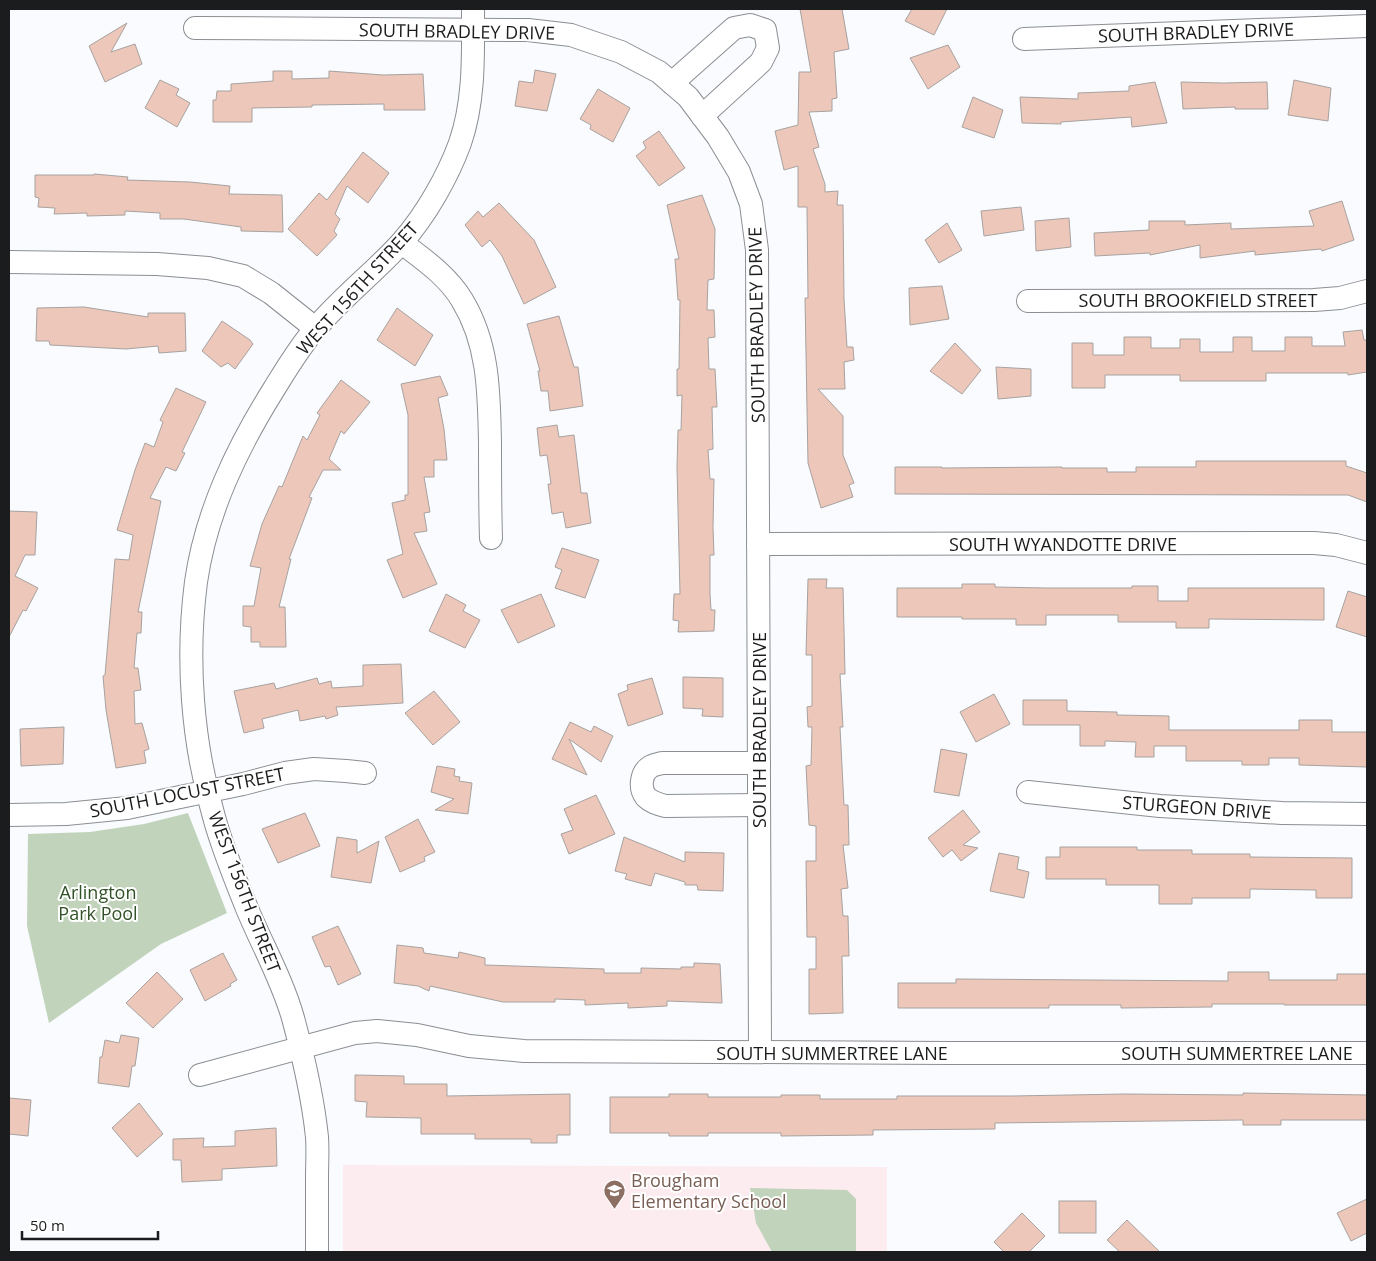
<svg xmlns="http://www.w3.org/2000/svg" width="1376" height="1261" font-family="'Open Sans',sans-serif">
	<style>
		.education { fill: #fcecf0 }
		.green { fill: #c1d4bb }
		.building { fill: #edc7b9; stroke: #a7a2a0 }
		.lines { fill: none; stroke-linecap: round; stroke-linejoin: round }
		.minor-casing { stroke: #8b8e92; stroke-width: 24 }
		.minor { stroke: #fff; stroke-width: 22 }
		.labels { text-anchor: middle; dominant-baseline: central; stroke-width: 4; stroke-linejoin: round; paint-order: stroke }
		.street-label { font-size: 18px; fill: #1b1c1d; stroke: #fff }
		.park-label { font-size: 18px; fill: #315127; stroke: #fff }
		.education-label { font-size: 18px; fill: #785e54; stroke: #fff; text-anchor: start }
	</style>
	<rect width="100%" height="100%" fill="#f9fbff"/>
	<path class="education" d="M343,1165L887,1167V1252H343Z"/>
	<g class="green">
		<path d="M188,813L227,913L161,944L49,1023L27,926L28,834L90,832L144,824Z"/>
		<path d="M750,1188L847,1190L856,1199V1252H772L756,1223Z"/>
	</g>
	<g class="building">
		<path d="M800,9H842L849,49L834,52L837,98L832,99V111L809,112L819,147L813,149L825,184V192L838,191L837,205H843L844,299L847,347H853L854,360L844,362L845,389H818L843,416V455L854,483L849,485L853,497L821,508L808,463L805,298H808L807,207H798V166L784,170L775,131L798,125L799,72H811Z"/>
		<path d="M912,9H947L934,35L905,21Z"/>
		<path d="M127,23L111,52L135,44L142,64L105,82L89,46Z"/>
		<path d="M948,45L960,67L928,89L910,58Z"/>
		<path d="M535,70L556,74L547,111L515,106L519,81L533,83Z"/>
		<path d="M273,71H292V79L329,78V71L383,75L423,74L425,110H384V104L312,105V107L252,108V122H213V100H216L217,91H231V84L273,81Z"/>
		<path d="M160,80L179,89L176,95L190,103L177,127L145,108Z"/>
		<path d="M1294,80L1331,88L1328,121L1288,115Z"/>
		<path d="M1155,82L1167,123L1132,127L1131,117L1061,122V124L1022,123L1020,97L1078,99V93L1129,91V86Z"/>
		<path d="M1181,82L1223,83L1267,82L1268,109H1235V107L1183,109Z"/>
		<path d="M598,89L630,108L613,142L590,129L591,125L580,119Z"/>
		<path d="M973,97L1003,110L994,138L962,127Z"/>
		<path d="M659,131L685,168L659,186L636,156L646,148L643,142Z"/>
		<path d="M363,152L389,173L368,203L347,186L335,214L340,219L334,231L337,235L317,256L288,229L319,193L327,200Z"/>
		<path d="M94,174L128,177L127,180L190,182L230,186L229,194L282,195L283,232L241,231V227L184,219H160V213L125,211V215L87,216V213L54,214L55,208L38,207L39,198L35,197V175H94Z"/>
		<path d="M702,195L715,229L714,279L708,280L707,310H714L715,337L708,338L709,369H715L717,407H712L713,449L708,450L710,479H714L713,527L714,555H710V594L711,610H715L714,631L678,632L679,621L673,620L674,594H680L677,467L678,430H681L682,395L677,396V369H679L680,300H678L675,259H679L667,205Z"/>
		<path d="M1342,201L1354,240L1322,251L1321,249L1255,255V251L1200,258V245L1150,255V253L1095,256L1094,233L1149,230V221H1185V225L1231,223V229L1314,226L1309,211Z"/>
		<path d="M499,203L534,240L556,287L524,304L502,256L490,240L482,247L465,225L478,211L483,217Z"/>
		<path d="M1021,207L1024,230L984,236L981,211Z"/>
		<path d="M1069,218L1071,247L1036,251L1035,221Z"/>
		<path d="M947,223L962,250L939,263L925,240Z"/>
		<path d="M942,286L949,319L910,325L909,288Z"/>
		<path d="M84,307L148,317V313H185L186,351L159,353L158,346L126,349L50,345L49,341H36L37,308Z"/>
		<path d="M397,308L433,335L415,366L377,340Z"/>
		<path d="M559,316L574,367H578L583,406L550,411L548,391H541L538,371H540L527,324Z"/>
		<path d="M222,321L250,340L253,344L235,369L228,363L221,367L202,351Z"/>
		<path d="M1362,330L1364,340H1367V372L1348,375V373H1266V381H1180V375H1105V388H1072V343H1093V355H1124V337H1151V348H1180V339H1200V352H1233V337H1252V351H1285V337H1312V346H1345L1343,332Z"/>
		<path d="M955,343L981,370L962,394L930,371Z"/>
		<path d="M996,367L1031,369V396L998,399Z"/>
		<path d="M440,376L448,395L438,398L444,429L447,460H434V477H424L430,512L424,513L427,531L414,533L437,584L403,598L387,560L403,554L392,503L405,500V495H408V415L401,384Z"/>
		<path d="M341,380L370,402L344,434L341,431L329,459L341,470H323L309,497L312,498L289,559H291L279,607H285L286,647H260V642H251V627L243,626V606H254L261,568L250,566L262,524L279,486L282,487L303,436L307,440L320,415L317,413Z"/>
		<path d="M176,388L206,402L182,452L185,453L176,471L166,467L150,498L161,501L138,612H142L141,633H137L134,668H138L141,690L134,691L135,724L142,723L149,749L144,751L146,763L116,768L106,710L103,676L105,675L115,559L129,560L133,535L117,530L135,470L145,443L154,447L163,422L160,420Z"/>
		<path d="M557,425L559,437L574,435L581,493H587L591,523L566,528L563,512L552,514L548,484H551L547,455L540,456L537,428Z"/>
		<path d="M1196,461H1346V466L1367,473V502L1348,495H1307L895,494V467H942V468L1062,467V468H1107V472H1136V467H1196Z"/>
		<path d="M9,511L37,512L35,555H25L15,576L38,588L26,611L23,610L9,637Z"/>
		<path d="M562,548L599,560L585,598L555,588L562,570L555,567Z"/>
		<path d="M808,579H827L826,588H843L845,674H840L843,727H840L844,805H848L849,845H843L848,888L841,889L843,916H848L849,956H842L843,1013L809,1014V969H816V937H807L806,861H816V826L809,825L806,766L811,765L812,727H808L807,707L812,706V655H806Z"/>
		<path d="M962,584H995V587L1046,588H1132V586H1158V601H1188V588H1324V620L1209,619V628H1176V622H1118V615H1046V625H1016V619H962V617H897V588H962Z"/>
		<path d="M1348,591L1367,597V637L1336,627Z"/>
		<path d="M446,594L466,605L463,611L480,620L465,648L429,631Z"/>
		<path d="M541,594L555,626L518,643L501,610Z"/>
		<path d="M401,664L403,703L336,707L338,715L326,719L325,716L300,721L298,710L262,719L264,728L244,733L234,691L274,683L276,689L317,678L319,684L331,681L332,688L363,686V665Z"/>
		<path d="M683,677L723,678V717L702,716L703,709L683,708Z"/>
		<path d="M652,678L663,714L628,726L618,694L628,690L627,685Z"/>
		<path d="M434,691L460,722L433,745L405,713Z"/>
		<path d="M994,694L1010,724L976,742L960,712Z"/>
		<path d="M1023,700H1067V711L1117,712V715L1169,716V730H1299V720H1332V732H1367V767L1299,765V758H1269V765H1242V761H1186V746H1154V757H1135L1136,742L1105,741V746H1080V725H1023Z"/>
		<path d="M570,722L591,732L594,726L613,736L601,762L569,739L587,775L552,759Z"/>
		<path d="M64,727L63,764L21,766L20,729Z"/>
		<path d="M941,749L967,754L959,796L934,792Z"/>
		<path d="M437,766L455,769L454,776L460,777L459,781L472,783L468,814L435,810L454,799L431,792Z"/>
		<path d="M596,795L615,834L569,854L561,834L573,830L564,809Z"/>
		<path d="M963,810L980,832L963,845L978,848L961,861L952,850L943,857L928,838Z"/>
		<path d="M305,813L320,846L278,863L262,829Z"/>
		<path d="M418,819L435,852L424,857L425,861L400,872L385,837Z"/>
		<path d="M337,837L357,840V853L379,841L371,883L331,877Z"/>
		<path d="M624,837L685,862V852L724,853L723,891L698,890L697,885H685V882L655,873L651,886L625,879L627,874L615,871Z"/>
		<path d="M1060,847H1137V850H1192V854H1250V857L1352,858V898H1316V890L1250,889V898H1192V904H1159V885H1106V879H1046V857H1060Z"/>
		<path d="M999,853L1019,857L1017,869L1029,872L1024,898L990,891Z"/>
		<path d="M338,926L361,974L338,985L330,966L325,967L312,937Z"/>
		<path d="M397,945L423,948L424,953L458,958L459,952L485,958V965L604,969V973H641V968L681,969V967H694V963L720,964L722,1003L667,1001V1006L628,1008V1003L585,1005V1000L555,999V1002H503L430,986L429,991L418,986L394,983Z"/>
		<path d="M223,953L237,980L230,984L231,986L205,1001L190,970Z"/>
		<path d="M157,972L183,999L153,1028L126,1003Z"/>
		<path d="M1228,972H1269V980H1337V974H1367V1005H1284V1004H1212V1007L1121,1008V1005H1049V1008H898V983H956V979L1228,981Z"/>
		<path d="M121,1035L139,1038L135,1066H132L129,1087L98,1083L100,1057H102L105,1040L119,1043Z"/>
		<path d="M355,1075L404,1076V1084H447V1096L570,1094V1135H557V1143H531V1139H475V1134H421V1118L366,1117L367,1102L355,1101Z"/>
		<path d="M1243,1093L1367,1095V1120H1281V1125H1243V1120L995,1123V1129L873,1130V1135L781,1136V1133H708V1136H669V1133H610V1097H669V1094H708V1097H781V1095H820V1099H897V1096H1012L1125,1094L1243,1095Z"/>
		<path d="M9,1098L31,1100L28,1136L9,1134Z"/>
		<path d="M139,1103L163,1134L137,1157L112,1128Z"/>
		<path d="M276,1128L277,1166L222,1169V1180L182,1182L181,1160H173V1139L204,1138L203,1147L235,1146V1131Z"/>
		<path d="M1367,1199V1233L1351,1241L1337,1213Z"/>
		<rect x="1059" y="1201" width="37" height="32"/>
		<path d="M1022,1213L1045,1236L1029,1252H1004L994,1242Z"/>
		<path d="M1127,1220L1160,1252H1120L1107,1240Z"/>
	</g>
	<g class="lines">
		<defs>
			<g id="minor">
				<path d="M195,28L528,30L571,35L621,52L659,72L688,97L718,137L739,172L751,204L757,250L760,1052"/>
				<path d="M1024,39L1367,26"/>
				<path d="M672,83L734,28L750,25L765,30L768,48L761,62L702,116"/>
				<path d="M402,243C423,259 448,276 462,300C489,344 489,393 490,443C490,475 490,507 491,538"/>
				<path d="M9,262L157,264L208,268L243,276L271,293L315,328"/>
				<path d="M1028,301L1314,300L1340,298L1367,291"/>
				<path d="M758,544L1314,543L1336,545L1367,553"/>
				<path d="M759,763H662C659,764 653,765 650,767C641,773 639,788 646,797C651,802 658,804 665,806L759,805"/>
				<path d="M1028,792L1160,806L1282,813L1367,814"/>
				<path d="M9,815L66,814L127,808L243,784L285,773L314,769L346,771L365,773"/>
				<path d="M200,1075L355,1033L377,1031L417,1035L469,1046L524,1051L950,1053H1367"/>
				<path d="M317,1252C317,1227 317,1203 317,1178C317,1164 318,1151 317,1137C313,1099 303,1055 293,1018C282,979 261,943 246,906C234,876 222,847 214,817C192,742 186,659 196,582C206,512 237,448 274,389C287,368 300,346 316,328C342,297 375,272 402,242C426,215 448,176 460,143C475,100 473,53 473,9"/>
			</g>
		</defs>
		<use href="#minor" class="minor-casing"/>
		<use href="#minor" class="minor"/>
	</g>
	<defs>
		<symbol id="school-pin" viewBox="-11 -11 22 30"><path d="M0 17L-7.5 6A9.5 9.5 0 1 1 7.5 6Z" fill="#8d6e63" stroke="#fff"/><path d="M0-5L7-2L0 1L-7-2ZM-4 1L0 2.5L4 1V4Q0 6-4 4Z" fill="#fff"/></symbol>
	</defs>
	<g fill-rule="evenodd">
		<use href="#school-pin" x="602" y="1178" width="25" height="34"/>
	</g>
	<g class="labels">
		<g class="street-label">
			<text transform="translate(457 31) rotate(1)">SOUTH BRADLEY DRIVE</text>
			<text transform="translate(1196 32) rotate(-2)">SOUTH BRADLEY DRIVE</text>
			<text transform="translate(357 288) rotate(-48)">WEST 156TH STREET</text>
			<text x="1198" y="300">SOUTH BROOKFIELD STREET</text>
			<text transform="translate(756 325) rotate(-91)">SOUTH BRADLEY DRIVE</text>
			<text x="1063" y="544">SOUTH WYANDOTTE DRIVE</text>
			<text transform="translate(759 730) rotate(-90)">SOUTH BRADLEY DRIVE</text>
			<text transform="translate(187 792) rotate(-11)">SOUTH LOCUST STREET</text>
			<text transform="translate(1197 807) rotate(4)">STURGEON DRIVE</text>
			<text transform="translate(245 892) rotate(69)">WEST 156TH STREET</text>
			<text x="832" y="1053">SOUTH SUMMERTREE LANE</text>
			<text x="1237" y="1053">SOUTH SUMMERTREE LANE</text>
		</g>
		<g class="park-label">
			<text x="98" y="892">Arlington<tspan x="98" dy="21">Park Pool</tspan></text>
		</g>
		<g class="education-label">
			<text x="631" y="1180">Brougham<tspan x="631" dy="21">Elementary School</tspan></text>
		</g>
	</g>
	<rect width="1376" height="1261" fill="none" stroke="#1b1c1d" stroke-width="20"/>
	<path d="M22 1231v8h136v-8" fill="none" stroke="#1b1c1d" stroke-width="2.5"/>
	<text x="30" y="1231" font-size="15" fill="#1b1c1d" stroke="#ffffff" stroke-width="4" paint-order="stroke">50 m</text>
</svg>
